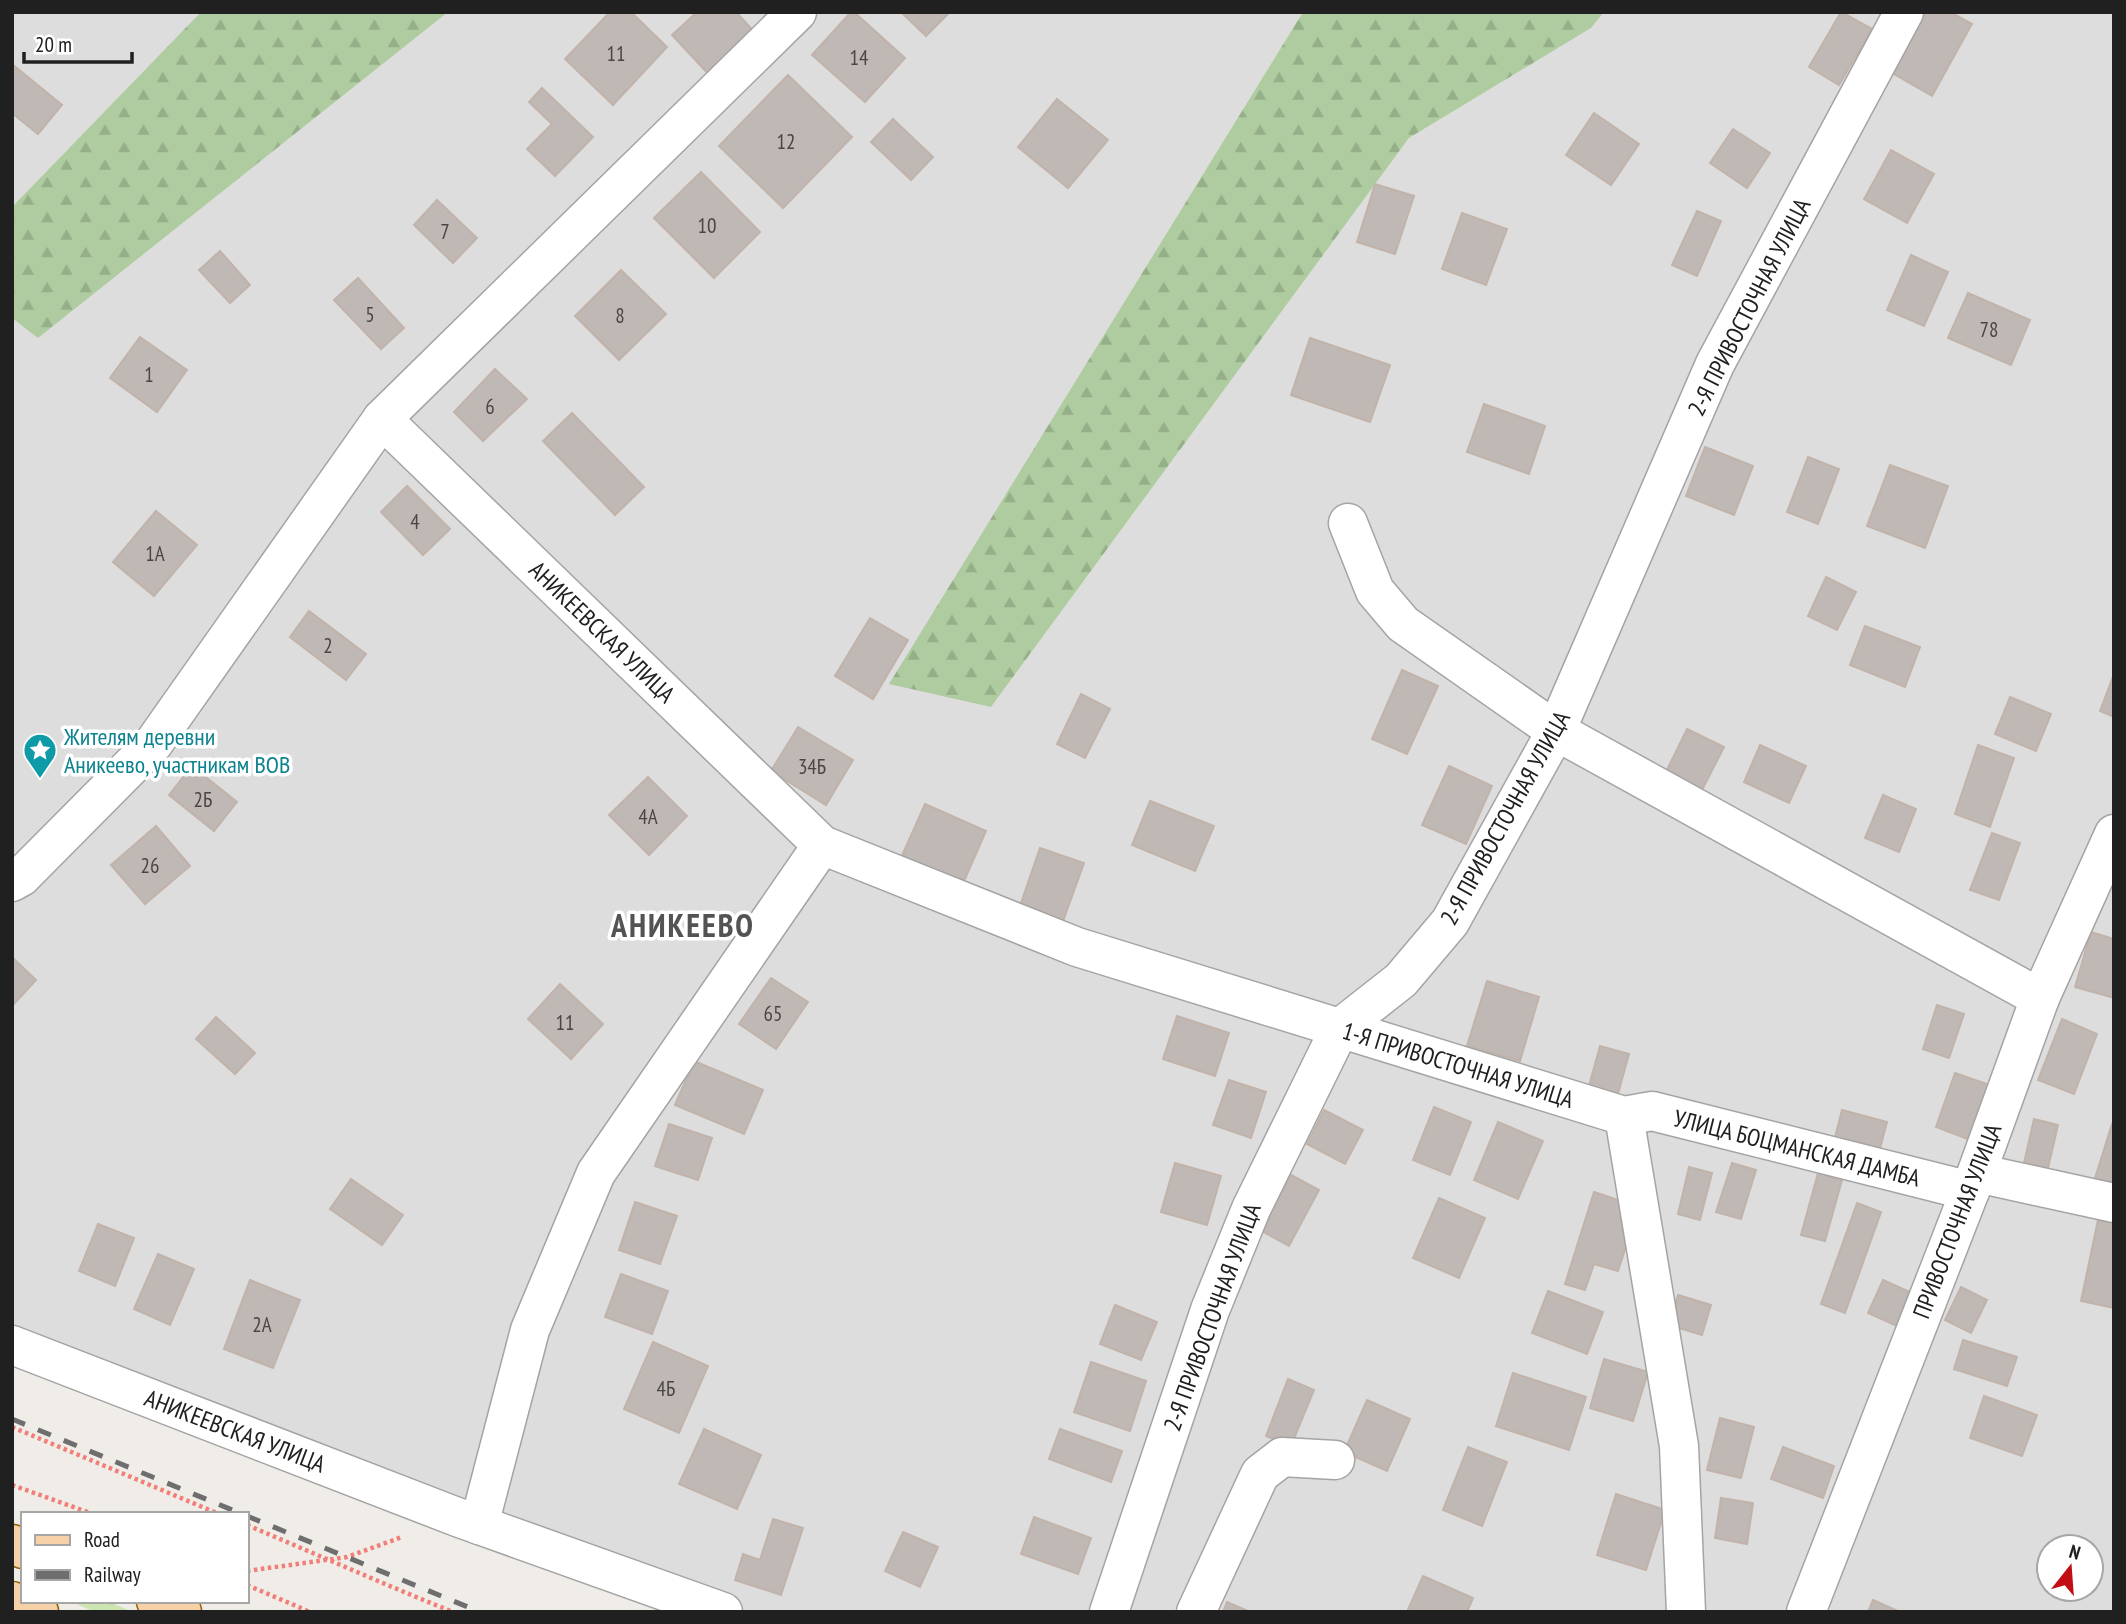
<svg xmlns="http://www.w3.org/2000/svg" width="2126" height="1624" font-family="'PT Sans Narrow',sans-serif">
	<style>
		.residential { fill: #dedddd; fill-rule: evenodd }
		.grass { fill: url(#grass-tufts) }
		.forest { fill: url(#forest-firs) }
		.building { fill: #c0b8b4; stroke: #c1b3aa; stroke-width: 2 }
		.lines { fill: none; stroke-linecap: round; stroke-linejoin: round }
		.minor-casing { stroke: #a4a4a4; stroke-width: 41 }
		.major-casing { stroke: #915f0a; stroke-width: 41 }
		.path { stroke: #f17f77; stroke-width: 4.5; stroke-dasharray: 3.5 3.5; stroke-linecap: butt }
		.minor { stroke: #fff; stroke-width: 38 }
		.major { stroke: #f6d0a6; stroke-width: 38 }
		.rail { stroke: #6e6e6e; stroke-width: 5; stroke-dasharray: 14 14; stroke-linecap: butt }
		.labels { text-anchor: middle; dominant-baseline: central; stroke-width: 7; stroke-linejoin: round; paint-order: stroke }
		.number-label { font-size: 21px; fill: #484645 }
		.street-label { font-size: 24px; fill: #202020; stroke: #fff }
		.culture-label { font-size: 24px; fill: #0d838f; stroke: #fff; text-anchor: start }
		.district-label { font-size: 32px; font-weight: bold; letter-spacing: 2px; fill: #535353; stroke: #fff }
	</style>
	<defs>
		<pattern id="grass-tufts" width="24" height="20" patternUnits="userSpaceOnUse" patternTransform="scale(1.75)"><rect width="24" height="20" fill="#cde6b1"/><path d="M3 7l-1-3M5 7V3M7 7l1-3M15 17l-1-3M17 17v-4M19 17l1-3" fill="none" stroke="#b0c598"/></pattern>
		<pattern id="forest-firs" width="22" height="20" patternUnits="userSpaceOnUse" patternTransform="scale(1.75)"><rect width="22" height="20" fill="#aecc9f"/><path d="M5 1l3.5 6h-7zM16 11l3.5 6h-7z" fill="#95af89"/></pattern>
	</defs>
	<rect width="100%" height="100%" fill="#f0ece7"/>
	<g class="residential">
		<path d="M12,12H201L12,207Z"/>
		<path d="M448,12H1303L890,683L991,707L1409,138L1591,28L1604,12H2114V1612H723L12,1345V318L38,337ZM2049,1547H2091V1589H2049Z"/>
	</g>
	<path class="grass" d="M69,1601H107L133,1612H95Z"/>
	<g class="forest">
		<path d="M201,12H448L38,338L12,318V207Z"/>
		<path d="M1303,12H1604L1591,28L1409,138L991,707L889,684Z"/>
	</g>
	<g class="building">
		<path d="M610,12H631L667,47L613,105L565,59Z"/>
		<path d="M697,12H736L759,37L713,79L672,35Z"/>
		<path d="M851,12H854L905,58L865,102L812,55Z"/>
		<path d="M901,12H950L926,36Z"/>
		<path d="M1841,12L1872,29L1839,85L1809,67Z"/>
		<path d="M1917,12H1950L1972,24L1932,96L1885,69Z"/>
		<path d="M12,64L62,105L38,134L12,113Z"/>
		<path d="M788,75L852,137L783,208L719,146Z"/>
		<path d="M542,88L593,137L555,176L527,149L552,124L529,102Z"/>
		<path d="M1057,99L1108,140L1068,188L1018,147Z"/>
		<path d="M1594,113L1639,144L1611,185L1566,155Z"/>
		<path d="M893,119L933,157L911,180L871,142Z"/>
		<path d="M1733,129L1770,153L1747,188L1710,163Z"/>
		<path d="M1891,150L1934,174L1907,223L1864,199Z"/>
		<path d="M701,172L760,232L714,278L654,218Z"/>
		<path d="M1375,184L1414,196L1395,254L1357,242Z"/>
		<path d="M437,200L477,238L453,263L414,225Z"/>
		<path d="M1697,211L1721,221L1697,276L1672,265Z"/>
		<path d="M1462,213L1507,229L1486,285L1442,269Z"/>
		<path d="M220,251L250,285L230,303L199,270Z"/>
		<path d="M1911,255L1948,272L1924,326L1887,310Z"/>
		<path d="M621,270L666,314L619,360L575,316Z"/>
		<path d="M358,278L404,328L381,349L334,300Z"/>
		<path d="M1968,293L2030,320L2011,365L1948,338Z"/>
		<path d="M140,337L187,370L157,412L110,378Z"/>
		<path d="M1310,338L1390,365L1370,422L1291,395Z"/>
		<path d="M495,369L527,399L483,441L454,412Z"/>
		<path d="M1484,404L1545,426L1529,474L1467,452Z"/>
		<path d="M572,413L644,487L615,515L543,441Z"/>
		<path d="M1705,447L1753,466L1734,515L1686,496Z"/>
		<path d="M1808,457L1839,469L1818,524L1787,512Z"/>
		<path d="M1890,465L1948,486L1925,548L1867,526Z"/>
		<path d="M407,486L450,529L423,555L381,512Z"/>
		<path d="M156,511L197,545L154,596L113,562Z"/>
		<path d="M1826,577L1856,592L1837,630L1808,616Z"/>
		<path d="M309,611L366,654L346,680L290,637Z"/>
		<path d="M870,618L908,640L873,699L835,676Z"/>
		<path d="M1865,626L1920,647L1905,687L1850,665Z"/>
		<path d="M1402,670L1438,686L1407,754L1372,739Z"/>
		<path d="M2114,674V717L2100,711Z"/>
		<path d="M1081,694L1110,709L1085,758L1057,744Z"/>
		<path d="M2010,697L2051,714L2036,751L1995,734Z"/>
		<path d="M798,727L853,760L826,805L771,771Z"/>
		<path d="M1687,729L1724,747L1698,798L1662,780Z"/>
		<path d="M1760,745L1806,766L1789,803L1744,782Z"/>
		<path d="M1978,745L2014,758L1990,827L1955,814Z"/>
		<path d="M192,766L237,802L214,831L169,795Z"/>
		<path d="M1449,766L1492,786L1466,844L1422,825Z"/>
		<path d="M648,777L687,816L649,855L609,815Z"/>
		<path d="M1883,795L1916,809L1899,852L1865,838Z"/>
		<path d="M1150,801L1214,826L1195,871L1132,845Z"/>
		<path d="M925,804L986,831L961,888L900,860Z"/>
		<path d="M156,826L190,866L145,904L111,865Z"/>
		<path d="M1992,833L2020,843L1999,900L1970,890Z"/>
		<path d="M1040,848L1084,863L1063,921L1020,906Z"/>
		<path d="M2091,932L2114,939V998L2075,987Z"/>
		<path d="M12,957L36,980L13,1005L12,1004Z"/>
		<path d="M771,978L808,1002L776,1049L739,1024Z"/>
		<path d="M1487,981L1539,997L1520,1061L1467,1046Z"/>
		<path d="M560,984L603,1024L571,1059L528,1019Z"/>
		<path d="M1937,1005L1964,1014L1949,1058L1923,1049Z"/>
		<path d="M1177,1016L1229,1033L1215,1076L1163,1059Z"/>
		<path d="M216,1017L255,1053L235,1074L196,1039Z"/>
		<path d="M2062,1019L2097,1034L2074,1094L2038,1080Z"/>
		<path d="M1600,1046L1629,1054L1616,1101L1587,1093Z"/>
		<path d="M694,1061L763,1090L744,1134L675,1105Z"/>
		<path d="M1955,1073L1990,1085L1970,1140L1936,1127Z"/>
		<path d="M1229,1080L1266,1092L1251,1138L1213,1125Z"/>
		<path d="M1434,1107L1471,1122L1450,1175L1413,1160Z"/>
		<path d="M1324,1110L1363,1130L1345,1164L1307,1144Z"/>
		<path d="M1842,1110L1887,1122L1878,1156L1833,1145Z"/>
		<path d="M2034,1119L2058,1125L2048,1168L2024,1163Z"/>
		<path d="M1498,1122L1543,1141L1518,1199L1474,1180Z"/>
		<path d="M669,1124L712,1138L698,1180L655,1166Z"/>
		<path d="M2112,1124H2114V1184L2095,1178Z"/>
		<path d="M1175,1163L1221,1176L1207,1225L1161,1212Z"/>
		<path d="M1732,1163L1756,1170L1741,1219L1716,1212Z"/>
		<path d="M1689,1167L1712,1173L1700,1220L1678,1214Z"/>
		<path d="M1818,1173L1842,1180L1825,1241L1801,1235Z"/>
		<path d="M1291,1175L1319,1190L1289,1246L1260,1230Z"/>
		<path d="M351,1179L403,1215L382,1245L330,1209Z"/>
		<path d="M1594,1192L1639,1207L1618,1271L1594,1264L1585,1290L1565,1284Z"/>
		<path d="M1439,1198L1485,1218L1459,1278L1413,1258Z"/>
		<path d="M635,1202L677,1216L660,1264L619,1250Z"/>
		<path d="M1857,1203L1881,1212L1845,1313L1821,1304Z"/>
		<path d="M2098,1220L2114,1223V1308L2081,1301Z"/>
		<path d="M98,1224L134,1238L115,1286L79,1271Z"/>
		<path d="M158,1254L194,1269L170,1325L134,1309Z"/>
		<path d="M621,1274L668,1291L652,1334L605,1317Z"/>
		<path d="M250,1280L300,1300L273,1368L224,1349Z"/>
		<path d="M1883,1280L1912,1293L1897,1326L1868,1313Z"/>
		<path d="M1961,1287L1987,1300L1971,1333L1945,1320Z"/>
		<path d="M1548,1291L1603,1312L1587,1354L1532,1333Z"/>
		<path d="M1678,1295L1711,1305L1702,1335L1669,1325Z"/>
		<path d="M1115,1305L1157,1322L1141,1360L1100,1344Z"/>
		<path d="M1963,1340L2017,1357L2007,1386L1954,1369Z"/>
		<path d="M653,1342L708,1366L679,1433L624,1409Z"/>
		<path d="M1604,1359L1648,1372L1633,1421L1590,1408Z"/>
		<path d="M1091,1362L1146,1381L1130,1431L1074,1412Z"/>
		<path d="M1513,1373L1586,1397L1569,1450L1496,1426Z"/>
		<path d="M1288,1379L1314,1390L1291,1446L1266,1436Z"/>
		<path d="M1984,1396L2037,1415L2022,1456L1970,1438Z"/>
		<path d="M1367,1400L1410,1419L1387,1471L1344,1452Z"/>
		<path d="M1720,1418L1754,1427L1741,1478L1707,1470Z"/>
		<path d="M704,1429L761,1455L737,1509L679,1484Z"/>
		<path d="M1060,1429L1122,1451L1111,1482L1049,1459Z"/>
		<path d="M1468,1447L1507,1462L1482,1526L1443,1510Z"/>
		<path d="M1783,1447L1834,1466L1823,1498L1771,1479Z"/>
		<path d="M1616,1494L1665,1510L1646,1570L1597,1555Z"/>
		<path d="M1721,1498L1753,1503L1747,1544L1715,1538Z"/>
		<path d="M1034,1517L1091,1538L1078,1574L1021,1554Z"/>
		<path d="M773,1519L803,1528L781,1595L735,1580L743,1554L760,1560Z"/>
		<path d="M903,1532L938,1547L920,1587L885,1571Z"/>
		<path d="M1423,1576L1473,1598L1467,1612H1407Z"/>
		<path d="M1873,1600L1900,1612H1868Z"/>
		<path d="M1227,1602L1250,1612H1223Z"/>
	</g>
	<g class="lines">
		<defs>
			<g id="minor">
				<path d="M382,419L822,845L1077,947L1624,1116L1652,1111L1970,1191"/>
				<path d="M1348,523L1375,591L1403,624L1556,731L2040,998"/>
				<path d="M12,882L21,877L153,744L382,419L797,12"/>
				<path d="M1624,1116L1679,1446L1686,1612"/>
				<path d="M1977,1173L2114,1203"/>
				<path d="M12,1345L457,1517L723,1612"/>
				<path d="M479,1525L530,1330L596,1173L822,845"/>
				<path d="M1109,1612L1210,1310L1251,1209L1340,1028L1401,980L1450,922L1556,731L1715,364L1904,12"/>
				<path d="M1196,1612L1260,1474L1282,1457L1335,1460"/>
				<path d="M1806,1612L1970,1191L2040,998L2114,834"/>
			</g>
			<g id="major">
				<path d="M12,1544L23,1549"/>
				<path d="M12,1601L39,1612"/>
				<path d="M156,1601L182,1612"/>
			</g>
		</defs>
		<use href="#minor" class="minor-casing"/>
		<use href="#major" class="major-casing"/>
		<g class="path">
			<path d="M12,1427L219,1514"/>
			<path d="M12,1485L93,1514"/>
			<path d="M247,1525C316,1554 383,1584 453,1612"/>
			<path d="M247,1571L347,1557L402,1537"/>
			<path d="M247,1585L310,1612"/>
		</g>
		<use href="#minor" class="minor"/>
		<use href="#major" class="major"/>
		<g class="rail">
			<path d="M12,1419L242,1514"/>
			<path d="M247,1516L480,1612"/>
		</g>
	</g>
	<defs>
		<symbol id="sight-pin" viewBox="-11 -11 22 30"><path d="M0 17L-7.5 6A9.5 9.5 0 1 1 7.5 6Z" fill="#0f9aa8" stroke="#fff"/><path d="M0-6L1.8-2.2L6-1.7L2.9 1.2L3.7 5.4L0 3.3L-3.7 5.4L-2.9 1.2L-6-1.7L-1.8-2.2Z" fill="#fff"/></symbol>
	</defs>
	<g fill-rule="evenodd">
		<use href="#sight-pin" x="21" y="731" width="38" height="52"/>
	</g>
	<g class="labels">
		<g class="number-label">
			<text x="616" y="53">11</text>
			<text x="859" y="57">14</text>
			<text x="786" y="141">12</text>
			<text x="707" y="225">10</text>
			<text x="445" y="231">7</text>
			<text x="370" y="314">5</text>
			<text x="620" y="315">8</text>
			<text x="1989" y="329">78</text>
			<text x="149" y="374">1</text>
			<text x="490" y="406">6</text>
			<text x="415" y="521">4</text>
			<text x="155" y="553">1А</text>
			<text x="328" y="645">2</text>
			<text x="812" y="766">34Б</text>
			<text x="203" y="799">2Б</text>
			<text x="648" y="816">4А</text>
			<text x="150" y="865">26</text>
			<text x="773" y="1013">65</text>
			<text x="565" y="1022">11</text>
			<text x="262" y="1324">2А</text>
			<text x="666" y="1388">4Б</text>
		</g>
		<g class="street-label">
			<text transform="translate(1749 307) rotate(-63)">2-Я ПРИВОСТОЧНАЯ УЛИЦА</text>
			<text transform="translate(602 632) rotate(44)">АНИКЕЕВСКАЯ УЛИЦА</text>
			<text transform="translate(1505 818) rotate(-61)">2-Я ПРИВОСТОЧНАЯ УЛИЦА</text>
			<text transform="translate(1458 1065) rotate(17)">1-Я ПРИВОСТОЧНАЯ УЛИЦА</text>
			<text transform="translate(1797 1148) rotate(14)">УЛИЦА БОЦМАНСКАЯ ДАМБА</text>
			<text transform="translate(1957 1221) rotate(-69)">ПРИВОСТОЧНАЯ УЛИЦА</text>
			<text transform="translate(1212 1317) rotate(-70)">2-Я ПРИВОСТОЧНАЯ УЛИЦА</text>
			<text transform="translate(235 1431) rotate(21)">АНИКЕЕВСКАЯ УЛИЦА</text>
		</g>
		<g class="culture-label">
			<text x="64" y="736">Жителям деревни<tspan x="64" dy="28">Аникеево, участникам ВОВ</tspan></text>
		</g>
		<g class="district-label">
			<text x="683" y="925">АНИКЕЕВО</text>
		</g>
	</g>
	<rect width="2126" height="1624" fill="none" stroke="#202020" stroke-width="28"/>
	<rect x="21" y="1512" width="228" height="91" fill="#ffffff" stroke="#a6a6a6" stroke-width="2"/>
	<rect x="35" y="1535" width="35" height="10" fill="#f6d0a6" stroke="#a6a6a6" stroke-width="2"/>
	<text x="84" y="1547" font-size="21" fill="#202020">Road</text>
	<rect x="35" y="1570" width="35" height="10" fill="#6e6e6e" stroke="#a6a6a6" stroke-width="2"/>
	<text x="84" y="1582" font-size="21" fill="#202020">Railway</text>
	<g transform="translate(2070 1568) rotate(17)"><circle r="33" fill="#ffffff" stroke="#a6a6a6" stroke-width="2"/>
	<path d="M0-5L12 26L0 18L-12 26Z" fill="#c20e15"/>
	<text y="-10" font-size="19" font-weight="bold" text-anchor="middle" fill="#202020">N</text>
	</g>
	<path d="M24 52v10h108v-10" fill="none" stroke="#202020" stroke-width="3.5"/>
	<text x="35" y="52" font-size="21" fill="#202020" stroke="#ffffff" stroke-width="5" paint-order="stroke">20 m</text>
</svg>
